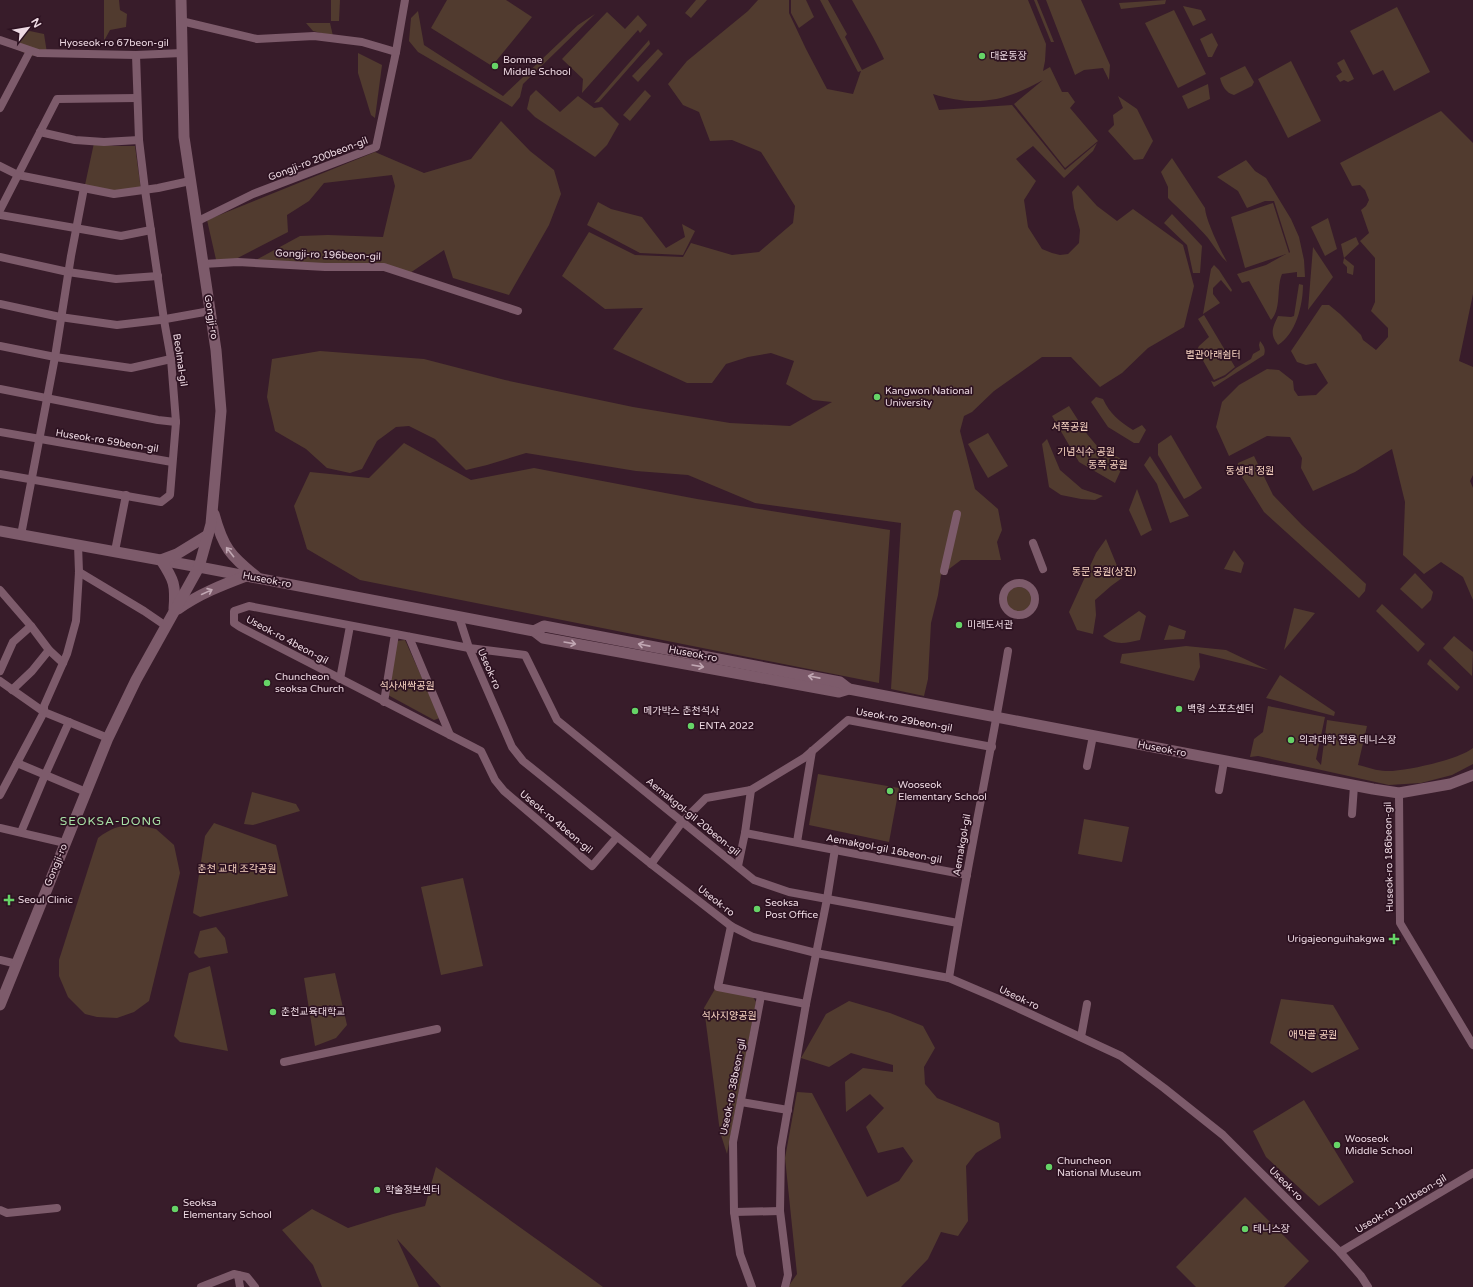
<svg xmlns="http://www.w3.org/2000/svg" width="1473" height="1287" font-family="'Varela Round','Noto Sans KR',sans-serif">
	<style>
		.green { fill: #513b2f }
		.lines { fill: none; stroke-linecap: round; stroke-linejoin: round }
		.street { stroke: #7d5b6b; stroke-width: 8 }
		.secondary { stroke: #7d5b6b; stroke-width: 11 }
		.oneway { stroke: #c1a7b3 }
		.poi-dot { fill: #66d467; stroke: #2d1221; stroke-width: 1.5 }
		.labels { text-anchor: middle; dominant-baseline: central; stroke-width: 3.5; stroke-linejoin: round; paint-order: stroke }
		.street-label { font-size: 10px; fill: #eedae3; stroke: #2d1221 }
		.poi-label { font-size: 10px; fill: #eedae3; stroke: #2d1221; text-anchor: start }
		.park-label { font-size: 10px; fill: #fad6c3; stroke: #2d1221 }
		.quarter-label { font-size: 12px; letter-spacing: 1px; fill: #a9e3a7; stroke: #2d1221 }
	</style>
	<rect width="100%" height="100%" fill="#381c2a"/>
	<g class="green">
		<path d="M104,0H119L120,10L127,14L126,27L110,30L104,41Z"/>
		<path d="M331,0H340L339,21H331Z"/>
		<path d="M447,0H506L532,17L492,66L431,28Z"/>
		<path d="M696,0H707L691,18L685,13Z"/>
		<path d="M758,0H789V13L806,49L827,89L853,94L861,71L858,72L820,0H828L847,34L845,37L862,70L884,59C875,39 863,20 852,0H1028L1046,44L1045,61L1043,71L1050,67L1062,92H1068L1075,102L1070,108L1098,141L1065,168L1014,104L1043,80C1004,102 975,107 933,94L939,110L1012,105L1065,170L1097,143L1093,151L1064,178L1033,146L1016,159L1036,181L1024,200L1028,227L1042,249L1052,253L1060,255L1068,254L1079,243L1080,230L1074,208L1072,192L1078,185L1097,206L1117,221L1133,209L1183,245L1194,286L1184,327L1148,348L1122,373L1100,387L1071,357H1042L994,391L972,412L964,416L960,431L975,489L998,509L1002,530L997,542L1001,560H961L941,575L938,595L931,623L928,679L924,696L891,689L901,523L755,503L688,475L636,471L526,453L487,465L466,470L435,439L409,426L396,427L377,441L362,469L350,473L327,468L306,449L275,431L267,397L272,359L320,351L424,359L505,380L633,407L730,423L790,426L832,402L813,400L786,384L794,361L771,353L748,357L726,364L712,383H687L613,349L643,308L605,309L562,276L589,232L635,255L683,257L691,243L732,255L759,252L793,223L795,206L761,152L732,140L710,141L699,112L683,105L668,84L687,61L748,11Z"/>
		<path d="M791,0H806L814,17L799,28L791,13Z"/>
		<path d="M1034,0H1037L1054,42H1051Z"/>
		<path d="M1046,0H1081L1110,65L1109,80L1103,68L1084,70L1075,75Z"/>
		<path d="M1166,0L1165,4L1121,9L1119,3Z"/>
		<path d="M1183,6L1201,10L1206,20L1193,26Z"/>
		<path d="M1397,7L1430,72L1394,91L1383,70L1373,75L1350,31Z"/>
		<path d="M1174,10L1206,74L1178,88L1145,23Z"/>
		<path d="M418,11L424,45L503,96L578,25L595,14L523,84L520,97L512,107L418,52L409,41L411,18Z"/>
		<path d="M607,12L625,29L638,15L647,25L640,33L638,30L582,93L583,79L562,59Z"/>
		<path d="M306,23H330L333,36L313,31Z"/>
		<path d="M25,30L44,34L47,53L31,56L16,49Z"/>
		<path d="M1212,33L1218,45L1212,57H1208L1200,39Z"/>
		<path d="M649,40L650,44L599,102L594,103Z"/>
		<path d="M658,49L663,54L638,82L632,76Z"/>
		<path d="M358,53L382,65L375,118L371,115L358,73Z"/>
		<path d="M1344,59L1354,79L1348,82L1344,80L1340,82L1336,76L1342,72L1337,63Z"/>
		<path d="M1291,61L1321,121L1288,138L1258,79Z"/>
		<path d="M1245,66L1254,82L1252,86L1234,95C1226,93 1222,86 1220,78Z"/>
		<path d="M1208,84L1210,99L1188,109L1182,96Z"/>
		<path d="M536,90L560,112L578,96L594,108L602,107L619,124L607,145L595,157L535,117L527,109L530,96Z"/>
		<path d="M645,90L651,96L630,121L623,115Z"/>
		<path d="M1118,96L1137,109L1153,141L1143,159L1134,160L1108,131L1114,125L1113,115L1123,108Z"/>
		<path d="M1441,111L1473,143V294L1459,361L1473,367V475L1470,481L1473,488V600L1463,577L1441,562L1424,574L1403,555L1405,502L1392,449L1355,472L1313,491L1301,468L1302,458L1290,437L1267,436L1229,456L1216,427L1222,402L1239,385L1267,369L1279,370L1293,381L1294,390L1298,396L1316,395L1328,383L1316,363L1306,365L1297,362L1291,351L1322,305H1329L1340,314L1361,335L1363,340L1376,350L1388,337V328L1371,311L1375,302V258L1360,241L1369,233L1361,210L1366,206L1369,200L1365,190L1360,185L1352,186L1340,163Z"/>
		<path d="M501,121L530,151L554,170L561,194L549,225L509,295L453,278L444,250L407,275L384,271L245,266L300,236L328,235L383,237L395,186L392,175L324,183L309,201L287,215L288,232L228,263L217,264L207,220L375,152L424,173L471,159Z"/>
		<path d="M94,143L114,146H135L141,190L108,192L85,185Z"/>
		<path d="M1172,158L1205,208C1206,221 1220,249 1227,262C1219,255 1214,246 1208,238C1196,224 1181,211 1168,198V187L1161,172Z"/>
		<path d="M1246,160L1255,171L1266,178L1291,219L1299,237L1304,260L1305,277H1297V272L1282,274C1276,288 1282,308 1271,320L1249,281L1242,283L1237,274L1266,265L1286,254L1245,268L1231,217L1273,203L1289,253L1290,252L1274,201H1265L1247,208L1238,191L1217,177Z"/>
		<path d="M598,202L611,209L642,217L666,248L685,237L682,224L695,231L683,255L640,253L587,225Z"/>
		<path d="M1172,214L1202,246L1200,273H1193L1187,245L1164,223Z"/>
		<path d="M1328,218L1337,249L1325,256L1311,227Z"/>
		<path d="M1356,237L1359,244L1344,258L1354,266L1353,275L1347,273V267L1343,263L1344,258L1341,244Z"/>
		<path d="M1313,247L1333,277L1308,310Z"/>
		<path d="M1214,265L1219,270L1232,290L1231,292L1221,280L1213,288V294L1220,303L1203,314L1211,269Z"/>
		<path d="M1299,284L1303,285C1303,305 1296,334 1278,345C1269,334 1273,327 1278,316L1291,317L1294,316Z"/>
		<path d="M1204,315L1235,367L1225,375L1214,380L1197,350L1199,346L1209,337L1198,319Z"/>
		<path d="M1260,341C1264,346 1266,349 1264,355L1214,387L1211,381L1214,382L1225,377L1236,368L1251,359L1253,354L1260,350L1259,345Z"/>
		<path d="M1096,397L1103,399C1110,414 1119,421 1133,430L1142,425L1146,430L1139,443H1134L1108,427L1091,402Z"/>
		<path d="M1069,406L1087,434L1097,446L1125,461L1115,483L1079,462L1052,416Z"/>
		<path d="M988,433L1008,466L988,478L968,444Z"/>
		<path d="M1171,435L1202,488L1190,496L1184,499L1158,455V444Z"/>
		<path d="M1047,439L1060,470L1082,489L1103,496L1095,500L1081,499L1061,495L1049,487L1042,444Z"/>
		<path d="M404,443L471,480L534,468L697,499L890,530L879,683L360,580L307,549L294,506L310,472L369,478Z"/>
		<path d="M1150,456L1189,516L1170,523L1157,484L1144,465Z"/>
		<path d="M1254,456L1273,495L1302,525L1366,584L1365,591L1359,598L1264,512L1237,469L1238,463Z"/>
		<path d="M1137,489L1152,530L1141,536L1129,510Z"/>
		<path d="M1106,539L1122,578L1111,586L1095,600L1096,615L1093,634L1077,630L1069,612L1096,553Z"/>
		<path d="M1234,550L1244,563L1241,573L1224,569Z"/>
		<path d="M1415,573L1433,592L1431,600L1422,609L1400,589Z"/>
		<circle cx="1019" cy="600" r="13"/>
		<path d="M1382,604L1425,644L1418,652L1376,611Z"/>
		<path d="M1294,608L1315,613L1284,650Z"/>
		<path d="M1139,611L1146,616L1140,640C1126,643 1115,646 1103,636Z"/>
		<path d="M1169,625L1186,631L1184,639L1164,640Z"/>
		<path d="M1454,636L1473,652L1472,676L1443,648Z"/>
		<path d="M405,640L440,718L434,720L388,695L396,641Z"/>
		<path d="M1186,646L1226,650L1268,670L1199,653L1200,667L1194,681L1120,663L1122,654Z"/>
		<path d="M1430,659L1460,687L1457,691L1427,664Z"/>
		<path d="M1280,675L1335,712L1334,716L1266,698Z"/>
		<path d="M1268,706L1325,717L1316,759L1321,765L1327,720L1367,726L1358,765C1367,767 1377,771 1386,771C1404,772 1460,759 1473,748V764L1452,775L1421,783L1389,785L1258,756L1250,757L1254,739L1263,732Z"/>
		<path d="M818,774L899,788L889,842L809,825Z"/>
		<path d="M252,792L296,804L300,811L253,825L244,824Z"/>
		<path d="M1084,819L1129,827L1122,862L1078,854Z"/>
		<path d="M214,823L276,845L288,896L200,917L193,913L205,836Z"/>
		<path d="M135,824L156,829L174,845L180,873L149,1001L134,1012L117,1018L97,1017L85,1014L68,997L59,976V960L98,838C111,828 118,826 135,824Z"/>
		<path d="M463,878L483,966L441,975L421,887Z"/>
		<path d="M216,927L225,938L228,953L199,958L194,953L200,931Z"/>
		<path d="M210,966L228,1051L180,1042L174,1036L189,973Z"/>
		<path d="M335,973L347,1025L336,1038L315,1046L304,978Z"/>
		<path d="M715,989L753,997L756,1002L727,1154L720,1132L704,1008Z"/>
		<path d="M1281,999L1333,1005L1359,1049L1312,1073L1270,1043Z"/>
		<path d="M849,1001L890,1013L923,1026L935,1048L924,1067L925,1084L937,1098L999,1123L1001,1138L976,1153L966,1166L968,1221L958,1236L941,1232L928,1259L901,1287H788L797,1274L785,1158L797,1092L812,1093L867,1197L899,1181L913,1161L903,1147L878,1153L866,1127L884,1108L870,1094L846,1112L845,1082L863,1068L893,1072V1065L851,1053L829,1067L801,1058L826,1014Z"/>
		<path d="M1304,1100L1354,1182L1319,1206L1266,1157L1253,1131Z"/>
		<path d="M436,1167L581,1271L603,1287H441L397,1239L419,1287H322L313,1265L282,1230L312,1209L348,1228L393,1214L425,1206Z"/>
		<path d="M1245,1197L1309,1261L1284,1287H1196L1176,1267Z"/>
	</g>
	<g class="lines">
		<g class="street">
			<path d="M181,21L257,39L314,36L362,42L396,52"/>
			<path d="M0,40L38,53L136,55L182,53"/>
			<path d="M0,108L30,51"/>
			<path d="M40,132L75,140L104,142L139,140"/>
			<path d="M0,166L18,175L114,194L158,188L190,181"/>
			<path d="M0,210L57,99L137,98"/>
			<path d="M0,215L121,236L151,230"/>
			<path d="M196,222L253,194L376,147L396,52L405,0"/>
			<path d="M0,257L68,272L116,279L158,276"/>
			<path d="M203,264L238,262L325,267H384L518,311"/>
			<path d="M0,304L60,317L117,325L160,320L210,311"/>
			<path d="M0,346L55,357L131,368L171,359"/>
			<path d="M0,389L158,420L176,422"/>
			<path d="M0,432L172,462"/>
			<path d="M0,474L161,502L170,495L176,422L171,359L164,320L145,190L139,140L136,55"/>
			<path d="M21,535L55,357L71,256L84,188"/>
			<path d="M1033,543L1043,569"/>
			<path d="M115,551L126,495"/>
			<path d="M944,571L957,514"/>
			<path d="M79,572L144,611L166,626"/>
			<circle cx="1019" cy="599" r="16"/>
			<path d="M0,590L31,626L49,650L63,663"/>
			<path d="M459,617L469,648L512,747L523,761L651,864L731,926L753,937L816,953L949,978L996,998L1121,1056L1164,1088L1223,1135L1340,1252L1361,1276L1368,1287"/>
			<path d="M409,637L450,735"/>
			<path d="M0,671L13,642L31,626"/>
			<path d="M340,679L350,626"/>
			<path d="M0,681L44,712L108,738"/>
			<path d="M12,690L32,671L49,650"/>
			<path d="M384,702L395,634"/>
			<path d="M17,763L86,792"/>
			<path d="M1087,766L1093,736"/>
			<path d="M1219,790L1224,761"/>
			<path d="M1399,793L1400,923L1473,1045"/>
			<path d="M0,795L44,712V706L67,654L76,621L79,572L78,545"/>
			<path d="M1352,814L1354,786"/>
			<path d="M0,828L65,843"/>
			<path d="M21,832L45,775L69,722"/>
			<path d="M745,833L967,875"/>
			<path d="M617,837L592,866L504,791L495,780L481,751L240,627L234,623V611L249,606L469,648L525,655L557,720L754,880L789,892L958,923"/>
			<path d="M797,842L812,751"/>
			<path d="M651,864L682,822L706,798L751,790L804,758L848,720L992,747"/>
			<path d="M738,866L745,833L751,790"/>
			<path d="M731,926L718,987L806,1004"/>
			<path d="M0,960L17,964"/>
			<path d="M949,978C966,869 990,760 1008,651"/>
			<path d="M1081,1037L1087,1004"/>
			<path d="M284,1062L437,1029"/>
			<path d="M741,1102L788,1110"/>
			<path d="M0,1210L7,1213L57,1208"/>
			<path d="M734,1212L780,1211"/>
			<path d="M1340,1252L1473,1173"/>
			<path d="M238,1275L240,1287"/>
			<path d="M201,1287L234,1274L247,1277L255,1287"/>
			<path d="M752,1287L740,1254L734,1212L733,1142L761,996"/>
			<path d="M785,1287L788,1275L780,1211L781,1148L806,1004L827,899L835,849"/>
		</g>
		<g class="secondary">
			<path d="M214,514C223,547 230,556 257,577"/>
			<path d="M0,531L199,567L534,631L543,638L839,692L849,689L1373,789L1399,793L1450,784L1473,775"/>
			<path d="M174,609C176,585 174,580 161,560L177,554L208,535"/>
			<path d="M178,609C199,594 222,585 246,576"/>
			<path d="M534,631L544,626L840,682L849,689"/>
			<path d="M0,1005L108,738L136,680L199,567L211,524L221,411L216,350L184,137L181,0"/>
		</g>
	</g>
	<defs><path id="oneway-shaft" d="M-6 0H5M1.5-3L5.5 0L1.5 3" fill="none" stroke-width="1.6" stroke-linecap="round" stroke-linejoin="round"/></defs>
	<g class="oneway">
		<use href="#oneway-shaft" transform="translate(230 552) rotate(-128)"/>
		<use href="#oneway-shaft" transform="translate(207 592) rotate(-25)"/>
		<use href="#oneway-shaft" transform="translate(570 643) rotate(10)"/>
		<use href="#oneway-shaft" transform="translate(644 645) rotate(-169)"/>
		<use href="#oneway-shaft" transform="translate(698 666) rotate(10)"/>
		<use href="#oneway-shaft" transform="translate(814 677) rotate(-169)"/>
	</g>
	<g class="poi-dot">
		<circle cx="982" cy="56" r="4"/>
		<circle cx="495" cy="66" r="4"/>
		<circle cx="877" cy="397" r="4"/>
		<circle cx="959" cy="625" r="4"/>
		<circle cx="267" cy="683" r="4"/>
		<circle cx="1179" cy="709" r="4"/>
		<circle cx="635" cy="711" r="4"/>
		<circle cx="691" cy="726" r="4"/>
		<circle cx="1291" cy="740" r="4"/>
		<circle cx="890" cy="791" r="4"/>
		<path d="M7 894h4v4h4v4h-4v4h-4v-4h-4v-4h4z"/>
		<circle cx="757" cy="909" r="4"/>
		<path d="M1392 933h4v4h4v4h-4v4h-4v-4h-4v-4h4z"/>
		<circle cx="273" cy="1012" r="4"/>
		<circle cx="1337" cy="1145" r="4"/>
		<circle cx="1049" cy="1167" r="4"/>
		<circle cx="377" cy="1190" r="4"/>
		<circle cx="175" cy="1209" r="4"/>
		<circle cx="1245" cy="1229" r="4"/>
	</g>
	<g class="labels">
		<g class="street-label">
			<text x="114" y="43">Hyoseok-ro 67beon-gil</text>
			<text transform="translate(318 159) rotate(-21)">Gongji-ro 200beon-gil</text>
			<text transform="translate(328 255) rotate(2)">Gongji-ro 196beon-gil</text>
			<text transform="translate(211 317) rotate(81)">Gongji-ro</text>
			<text transform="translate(180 360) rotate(82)">Beolmal-gil</text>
			<text transform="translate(107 441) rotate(9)">Huseok-ro 59beon-gil</text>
			<text transform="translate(267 580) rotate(11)">Huseok-ro</text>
			<text transform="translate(287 640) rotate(28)">Useok-ro 4beon-gil</text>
			<text transform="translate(693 654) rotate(11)">Huseok-ro</text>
			<text transform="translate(489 669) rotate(66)">Useok-ro</text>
			<text transform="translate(904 720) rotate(10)">Useok-ro 29beon-gil</text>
			<text transform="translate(1162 749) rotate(11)">Huseok-ro</text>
			<text transform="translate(693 817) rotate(39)">Aemakgol-gil 20beon-gil</text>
			<text transform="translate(556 822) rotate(40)">Useok-ro 4beon-gil</text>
			<text transform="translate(962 845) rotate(-80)">Aemakgol-gil</text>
			<text transform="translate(884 849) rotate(11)">Aemakgol-gil 16beon-gil</text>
			<text transform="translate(1389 857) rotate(-91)">Huseok-ro 186beon-gil</text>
			<text transform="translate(56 865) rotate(-68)">Gongji-ro</text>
			<text transform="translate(716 901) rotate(38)">Useok-ro</text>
			<text transform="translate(1019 998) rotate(25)">Useok-ro</text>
			<text transform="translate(733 1087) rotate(-79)">Useok-ro 38beon-gil</text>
			<text transform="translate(1286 1184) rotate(45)">Useok-ro</text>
			<text transform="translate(1401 1204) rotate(-31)">Useok-ro 101beon-gil</text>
		</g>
		<g class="poi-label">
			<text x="990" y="56">대운동장</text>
			<text x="503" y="60">Bomnae<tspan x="503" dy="12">Middle School</tspan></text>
			<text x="885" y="391">Kangwon National<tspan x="885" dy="12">University</tspan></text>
			<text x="967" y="625">미래도서관</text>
			<text x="275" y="677">Chuncheon<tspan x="275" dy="12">seoksa Church</tspan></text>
			<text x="1187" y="709">백령 스포츠센터</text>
			<text x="643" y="711">메가박스 춘천석사</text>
			<text x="699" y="726">ENTA 2022</text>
			<text x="1299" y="740">의과대학 전용 테니스장</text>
			<text x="898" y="785">Wooseok<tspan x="898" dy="12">Elementary School</tspan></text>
			<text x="18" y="900">Seoul Clinic</text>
			<text x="765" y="903">Seoksa<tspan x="765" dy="12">Post Office</tspan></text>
			<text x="1385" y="939" text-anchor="end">Urigajeonguihakgwa</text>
			<text x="281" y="1012">춘천교육대학교</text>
			<text x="1345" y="1139">Wooseok<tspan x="1345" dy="12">Middle School</tspan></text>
			<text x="1057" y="1161">Chuncheon<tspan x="1057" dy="12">National Museum</tspan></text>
			<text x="385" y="1190">학술정보센터</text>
			<text x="183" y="1203">Seoksa<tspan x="183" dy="12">Elementary School</tspan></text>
			<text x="1253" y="1229">테니스장</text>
		</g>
		<g class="park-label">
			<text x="1213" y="355">별관아래쉼터</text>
			<text x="1070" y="427">서쪽공원</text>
			<text x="1086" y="452">기념식수 공원</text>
			<text x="1108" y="465">동쪽 공원</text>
			<text x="1250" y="471">동생대 정원</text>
			<text x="1104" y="572">동문 공원(상진)</text>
			<text x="407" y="686">석사새싹공원</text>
			<text x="237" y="869">춘천 교대 조각공원</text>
			<text x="729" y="1016">석사지양공원</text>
			<text x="1313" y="1035">애막골 공원</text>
		</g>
		<g class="quarter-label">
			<text x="111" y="821">SEOKSA-DONG</text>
		</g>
	</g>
	<g transform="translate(28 28) rotate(59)" stroke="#2d1221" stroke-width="3" paint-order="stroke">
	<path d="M0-3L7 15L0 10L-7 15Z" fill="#eedae3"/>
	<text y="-6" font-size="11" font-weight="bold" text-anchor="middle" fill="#eedae3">N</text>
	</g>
</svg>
